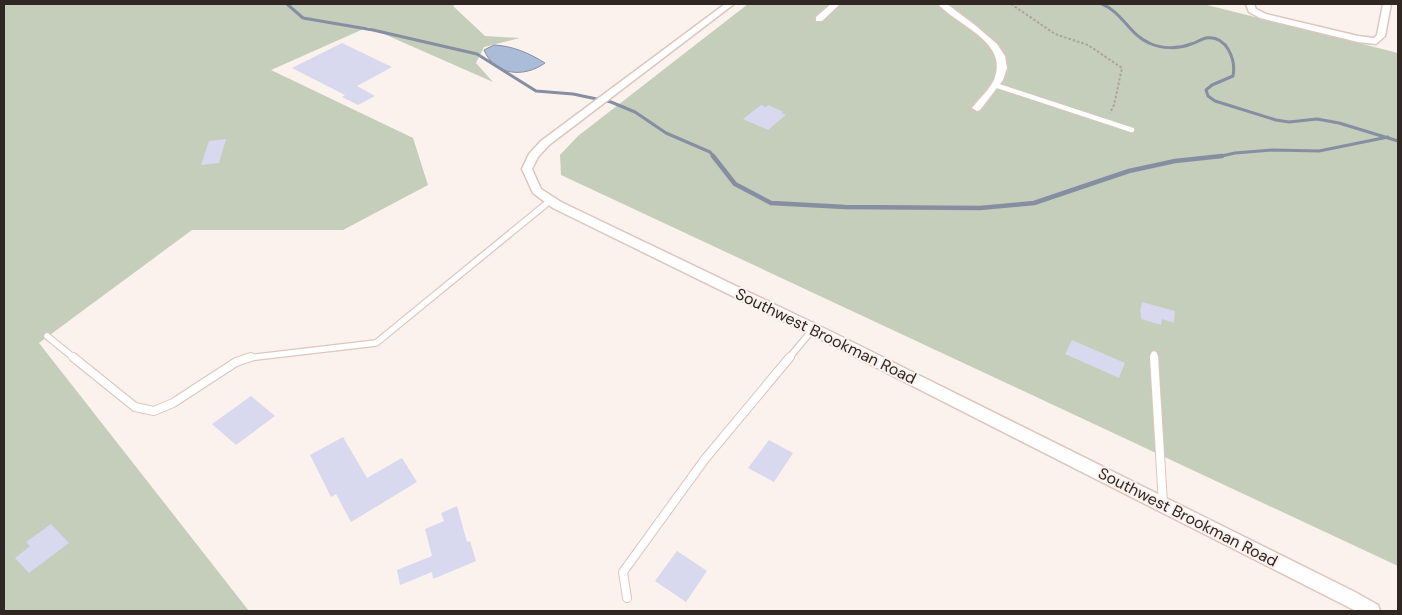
<svg xmlns="http://www.w3.org/2000/svg" width="1402" height="615" font-family="'DM Sans',sans-serif">
	<style>
		.green { fill: #c4ceba }
		.water { fill: #abbcd9; stroke: #868fa2 }
		.lines { fill: none; stroke-linecap: round; stroke-linejoin: round }
		.stream-far1 { stroke: #868fa2; stroke-width: 3 }
		.stream { stroke: #868fa2; stroke-width: 4.5 }
		.building { fill: #d8d8ef }
		.lane-far2-casing { stroke: #ddc6bb; stroke-width: 6 }
		.lane-far1-casing { stroke: #ddc6bb; stroke-width: 8 }
		.lane-casing { stroke: #ddc6bb; stroke-width: 10 }
		.street-casing { stroke: #ddc6bb; stroke-width: 3 }
		.path { stroke: #aca39e; stroke-width: 2; stroke-dasharray: 2.5 2; stroke-linecap: butt }
		.lane-far2 { stroke: #fff; stroke-width: 4.5 }
		.lane-far1 { stroke: #fff; stroke-width: 5.5 }
		.lane { stroke: #fff; stroke-width: 8 }
		.street { fill: #fff; fill-rule: evenodd }
		.labels { text-anchor: middle; dominant-baseline: central; stroke-width: 4; stroke-linejoin: round; paint-order: stroke }
		.street-label { font-size: 16px; fill: #302723; stroke: #fbf2ed }
	</style>
	<rect width="100%" height="100%" fill="#fbf2ed"/>
	<g class="green">
		<path d="M4,4H456L453,6L485,36L520,38L484,47L476,63L493,82L368,27L271,70L413,138L428,185L343,230H192L39,343L249,611H4Z"/>
		<path d="M748,4H1203L1398,53V566L561,175L560,155L578,136Z"/>
	</g>
	<path class="water" d="M494,45C513,46 529,53 545,63C524,78 495,76 484,50Z"/>
	<g class="lines">
		<g class="stream-far1">
			<path d="M287,4L303,18L373,30L477,54L536,91L573,94L611,102L635,112L666,133L710,152L714,157"/>
			<path d="M1102,4C1122,12 1130,35 1149,43C1162,49 1178,49 1191,44C1196,43 1201,39 1206,38C1227,35 1236,60 1233,76L1212,85L1206,90L1208,96L1215,101L1276,120L1289,122L1317,119L1339,123L1398,141"/>
			<path d="M1217,157L1235,153L1273,150L1319,151L1388,137"/>
		</g>
		<path class="stream" d="M713,156L735,184L771,203L845,207L980,208L1034,203L1129,171L1175,161L1222,156"/>
	</g>
	<g class="building">
		<path d="M342,43L392,67L357,86L375,96L358,105L342,97L345,95L292,68Z"/>
		<path d="M761,105L766,107L768,105L784,112L781,113L786,115L768,130L743,119Z"/>
		<path d="M226,139L219,163L201,165L209,141Z"/>
		<path d="M1142,302L1175,311L1174,323L1162,319L1161,325L1141,319V313L1140,312Z"/>
		<path d="M1072,340L1125,363L1119,378L1065,354Z"/>
		<path d="M251,396L275,416L236,445L212,424Z"/>
		<path d="M343,437L367,478L402,458L417,482L351,522L336,494L331,497L310,455Z"/>
		<path d="M769,440L793,453L774,482L748,468Z"/>
		<path d="M457,506L467,542L470,541L476,561L433,579L432,572L400,585L397,570L432,556L425,529L444,521L441,513Z"/>
		<path d="M51,524L69,543L29,573L15,558L30,546L26,542Z"/>
		<path d="M677,551L707,571L686,602L655,581Z"/>
	</g>
	<g class="lines">
		<defs>
			<path id="lane-far2" d="M995,85L1132,130"/>
			<g id="lane-far1">
				<path d="M47,336L74,358"/>
				<path d="M1154,354V358"/>
				<path d="M247,358L376,343L551,200"/>
				<path d="M789,358L813,329"/>
			</g>
			<g id="lane">
				<path d="M73,357L135,407L154,411L173,403L236,362L251,357"/>
				<path d="M1154,357L1163,503"/>
				<path d="M627,598L623,572L705,459L790,357"/>
			</g>
			<g id="street">
				<path d="M725,4H734L549,145L538,157L532,169L541,189L561,202L832,332L1355,592L1378,605L1380,611H1356L822,340L553,208L533,193L522,169L529,154L541,141Z"/>
				<path d="M831,4H840L822,21H816V17Z"/>
				<path d="M938,4H947L976,26L997,44L1005,56L1007,68L1003,80L980,110L977,111L972,108C979,99 989,90 994,80C1010,42 958,26 938,4Z"/>
				<path d="M1246,4H1254L1256,9L1266,14L1358,36L1374,38L1377,35L1383,4H1391L1385,36L1376,44L1358,42L1260,18L1249,12Z"/>
			</g>
		</defs>
		<use href="#lane-far2" class="lane-far2-casing"/>
		<use href="#lane-far1" class="lane-far1-casing"/>
		<use href="#lane" class="lane-casing"/>
		<use href="#street" class="street-casing"/>
		<path class="path" d="M1011,4L1055,34L1088,45L1122,68L1114,105L1110,113"/>
		<use href="#lane-far2" class="lane-far2"/>
		<use href="#lane-far1" class="lane-far1"/>
		<use href="#lane" class="lane"/>
		<use href="#street" class="street"/>
	</g>
	<g class="labels">
		<g class="street-label">
			<text transform="translate(826 336) rotate(26)">Southwest Brookman Road</text>
			<text transform="translate(1188 517) rotate(27)">Southwest Brookman Road</text>
		</g>
	</g>
	<rect width="1402" height="615" fill="none" stroke="#302723" stroke-width="10"/>
</svg>
